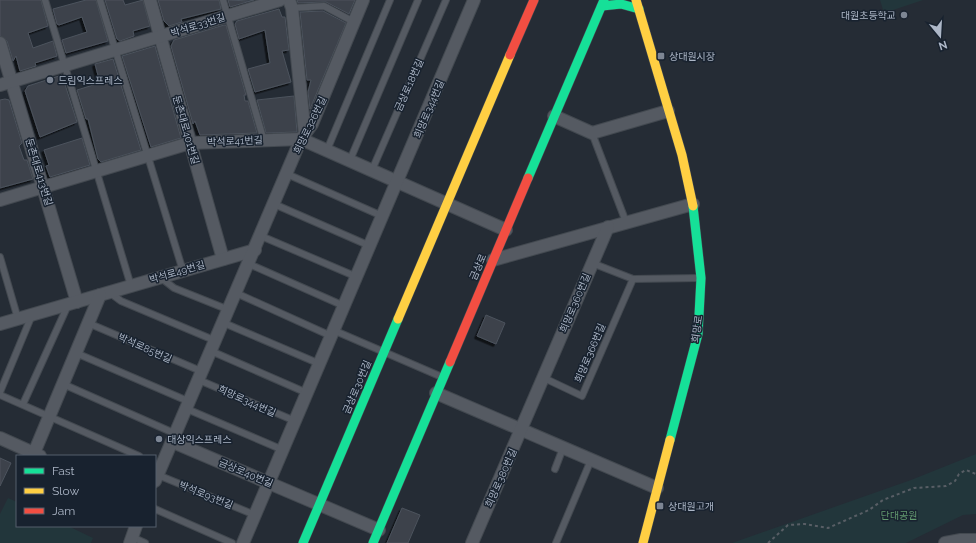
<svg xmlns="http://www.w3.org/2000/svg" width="976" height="543" font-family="Raleway,'Noto Sans KR',sans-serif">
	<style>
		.green { fill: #22363b }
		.building { fill: #3d424b; stroke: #4c535d; filter: url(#shadow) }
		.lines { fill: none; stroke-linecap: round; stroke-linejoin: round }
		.lane-casing { stroke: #434950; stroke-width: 8 }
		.street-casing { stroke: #434950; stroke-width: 14 }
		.fast-casing { stroke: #434950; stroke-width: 10 }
		.slow-casing { stroke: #434950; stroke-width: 10 }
		.jam-casing { stroke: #434950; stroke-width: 10 }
		.path { stroke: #585e65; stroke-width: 2; stroke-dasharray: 3 3; stroke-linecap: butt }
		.lane { stroke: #555a62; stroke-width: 6 }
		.street { stroke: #555a62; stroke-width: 12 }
		.fast { stroke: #16e098; stroke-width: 9 }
		.slow { stroke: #ffcf43; stroke-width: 9 }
		.jam { stroke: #f24e42; stroke-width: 9 }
		.poi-dot { fill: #7d8694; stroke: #18222f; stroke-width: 1.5 }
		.labels { text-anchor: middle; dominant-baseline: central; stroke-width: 3; stroke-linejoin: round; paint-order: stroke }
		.poi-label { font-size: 10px; fill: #adb7c7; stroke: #18222f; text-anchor: start }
		.street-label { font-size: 10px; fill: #adb7c7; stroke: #18222f }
		.park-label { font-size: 10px; fill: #639a70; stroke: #18222f }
	</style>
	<defs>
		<filter id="shadow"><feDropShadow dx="-2.5" dy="2.5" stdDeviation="0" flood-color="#0009"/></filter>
	</defs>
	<rect width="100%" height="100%" fill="#252c35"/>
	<g class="green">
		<path d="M880,0H923L884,13Z"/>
		<path d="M976,454V514L963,515L906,543H732L911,480Z"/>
		<path d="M8,498L17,502V526H68L93,538L91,543H0V514Z"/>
	</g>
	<g class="building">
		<path d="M0,0H41L48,26L28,33L33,48L53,41L57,56L35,63L36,66L20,71L16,56L13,61L7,41L0,36Z"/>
		<path d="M86,0H96L108,41L66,53L62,40L87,32L82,17L59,25L57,24L53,9Z"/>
		<path d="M105,0H123L125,5L143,0L150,26L133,31L134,36L120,41L117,39Z"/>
		<path d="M158,0H219L221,9L181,19L182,22L169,26L164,21Z"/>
		<path d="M228,0L249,1L254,0L230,7Z"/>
		<path d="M297,0H355L349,14L326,2L298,3Z"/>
		<path d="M279,9L282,17H285L289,50L282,51L291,82L255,92L248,69L270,63L265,30L239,39L235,24L237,21Z"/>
		<path d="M323,11L346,23L310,109L308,92L311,80H307L300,12Z"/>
		<path d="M224,25H226L246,95H244L245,101H248L257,133L200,135L195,121L193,124L171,46L174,40Z"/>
		<path d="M155,46L181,138L151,147L122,56Z"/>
		<path d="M113,59L141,150L101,162L98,159L88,119H86L77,90L100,83L95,64Z"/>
		<path d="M62,75L77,122L40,137L25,91L28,86Z"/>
		<path d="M294,96L297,132L266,133L257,100Z"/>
		<path d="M5,99L9,100L22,143L19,146L24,160H27L33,179L0,188V100Z"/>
		<path d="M82,138L90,165L50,177L46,166L49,165L44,150Z"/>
		<path d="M486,315L505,323L496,344L477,336Z"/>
		<path d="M0,458L11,463L0,486Z"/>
		<path d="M402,508L420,515L408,543H387Z"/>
	</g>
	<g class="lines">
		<defs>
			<g id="lane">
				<path d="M45,0L131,286"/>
				<path d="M100,0L183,271"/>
				<path d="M223,0L264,141"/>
				<path d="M292,8L324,6L354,22"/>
				<path d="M592,133L626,222"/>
				<path d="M327,150L390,0"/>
				<path d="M350,160L418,0"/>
				<path d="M372,170L446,0"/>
				<path d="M287,174L382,216"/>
				<path d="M274,204L370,246"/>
				<path d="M261,236L357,277"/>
				<path d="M0,257L18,319"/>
				<path d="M592,263L633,279L699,278"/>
				<path d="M249,264L344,306"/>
				<path d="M160,277L174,288L229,310"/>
				<path d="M109,292L121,301L216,341"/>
				<path d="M236,293L331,336"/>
				<path d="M88,323L203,372"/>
				<path d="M224,323L320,364"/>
				<path d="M333,330L442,377"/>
				<path d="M211,351L307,393"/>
				<path d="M76,353L190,402"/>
				<path d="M544,378L582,396L633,279"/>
				<path d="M199,380L295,421"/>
				<path d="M63,384L176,434"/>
				<path d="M0,392L32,315"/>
				<path d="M0,395L139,456"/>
				<path d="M23,404L68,305"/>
				<path d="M187,409L283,450"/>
				<path d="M555,469L563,448"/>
				<path d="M158,475L255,515"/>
				<path d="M155,509L232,543"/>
				<path d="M132,537L145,543"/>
				<path d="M556,543L591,460"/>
			</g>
			<g id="street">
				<path d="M150,0L223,259"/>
				<path d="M289,0L292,8L305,135"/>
				<path d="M0,43L77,302"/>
				<path d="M0,85L280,0"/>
				<path d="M554,116L592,133L668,111"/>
				<path d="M0,200L190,143L301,139L506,230"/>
				<path d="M493,260L693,204"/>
				<path d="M0,324L255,250"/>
				<path d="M436,393L657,488"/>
				<path d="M0,438L40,456"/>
				<path d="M173,442L379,530"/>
				<path d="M34,453L100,295"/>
				<path d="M155,481L301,139L312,124L363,0"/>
				<path d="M130,543L136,526"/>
				<path d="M243,543L474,0"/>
				<path d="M472,543L608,227"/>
				<path d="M945,543L961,540H976"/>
			</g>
			<g id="fast">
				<path d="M602,6L621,4L639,9"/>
				<path d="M528,178L604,0"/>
				<path d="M670,440L698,334L701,278L693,206"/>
				<path d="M303,543L398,319"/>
				<path d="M373,543L450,362"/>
			</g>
			<g id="slow">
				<path d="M636,0L682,155L693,206"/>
				<path d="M398,319L510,55"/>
				<path d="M643,543L670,440"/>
			</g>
			<g id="jam">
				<path d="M510,55L534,0"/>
				<path d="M450,362L528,178"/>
			</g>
		</defs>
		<use href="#lane" class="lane-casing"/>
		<use href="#street" class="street-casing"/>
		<use href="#fast" class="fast-casing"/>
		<use href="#slow" class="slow-casing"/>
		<use href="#jam" class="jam-casing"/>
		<path class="path" d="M768,543L788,525L805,524L828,528L869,510L883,500L914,488L946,486L955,481L959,474L966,470L976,474"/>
		<use href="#lane" class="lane"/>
		<use href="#street" class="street"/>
		<use href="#fast" class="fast"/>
		<use href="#slow" class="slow"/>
		<use href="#jam" class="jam"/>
	</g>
	<g class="poi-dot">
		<circle cx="904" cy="15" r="4"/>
		<rect x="657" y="52" width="8" height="8" rx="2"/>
		<circle cx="50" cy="80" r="4"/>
		<circle cx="159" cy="439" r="4"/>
		<rect x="656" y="502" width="8" height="8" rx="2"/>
	</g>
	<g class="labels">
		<g class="poi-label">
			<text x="896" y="15" text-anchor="end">대원초등학교</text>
			<text x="669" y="56">상대원시장</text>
			<text x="58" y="80">드림익스프레스</text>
			<text x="167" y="439">대상익스프레스</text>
			<text x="668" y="506">상대원고개</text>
		</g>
		<g class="street-label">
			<text transform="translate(198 25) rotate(-17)">박석로33번길</text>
			<text transform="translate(409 85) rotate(-66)">금상로18번길</text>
			<text transform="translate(429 109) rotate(-67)">희망로344번길</text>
			<text transform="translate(310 125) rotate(-64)">희망로326번길</text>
			<text transform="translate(186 130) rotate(74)">둔촌대로401번길</text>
			<text transform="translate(235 141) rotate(-2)">박석로41번길</text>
			<text transform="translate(39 172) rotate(73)">둔촌대로413번길</text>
			<text transform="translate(478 267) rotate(-67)">금상로</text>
			<text transform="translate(177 272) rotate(-16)">박석로49번길</text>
			<text transform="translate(575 303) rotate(-67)">희망로360번길</text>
			<text transform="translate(697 329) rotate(-82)">희망로</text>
			<text transform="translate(145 348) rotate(24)">박석로85번길</text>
			<text transform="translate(590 353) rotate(-67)">희망로366번길</text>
			<text transform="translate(357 387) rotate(-67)">금상로30번길</text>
			<text transform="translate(247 401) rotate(24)">희망로344번길</text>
			<text transform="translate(246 473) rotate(23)">금상로40번길</text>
			<text transform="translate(501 478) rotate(-66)">희망로380번길</text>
			<text transform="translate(206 495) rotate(22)">박석로93번길</text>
		</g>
		<g class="park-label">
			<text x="899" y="515">단대공원</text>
		</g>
	</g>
	<rect x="16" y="455" width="140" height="72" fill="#18222f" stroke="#545e6c"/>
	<rect x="24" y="468" width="20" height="6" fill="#16e098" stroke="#545e6c"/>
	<text x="52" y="475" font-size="12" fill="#adb7c7">Fast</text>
	<rect x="24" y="488" width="20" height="6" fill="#ffcf43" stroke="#545e6c"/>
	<text x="52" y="495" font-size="12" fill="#adb7c7">Slow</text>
	<rect x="24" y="508" width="20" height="6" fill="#f24e42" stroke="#545e6c"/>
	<text x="52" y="515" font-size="12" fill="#adb7c7">Jam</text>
	<g transform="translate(940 36) rotate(162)" stroke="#18222f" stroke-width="3" paint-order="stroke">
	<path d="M0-3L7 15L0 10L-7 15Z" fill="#adb7c7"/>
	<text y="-6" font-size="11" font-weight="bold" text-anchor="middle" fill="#adb7c7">N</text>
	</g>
</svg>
